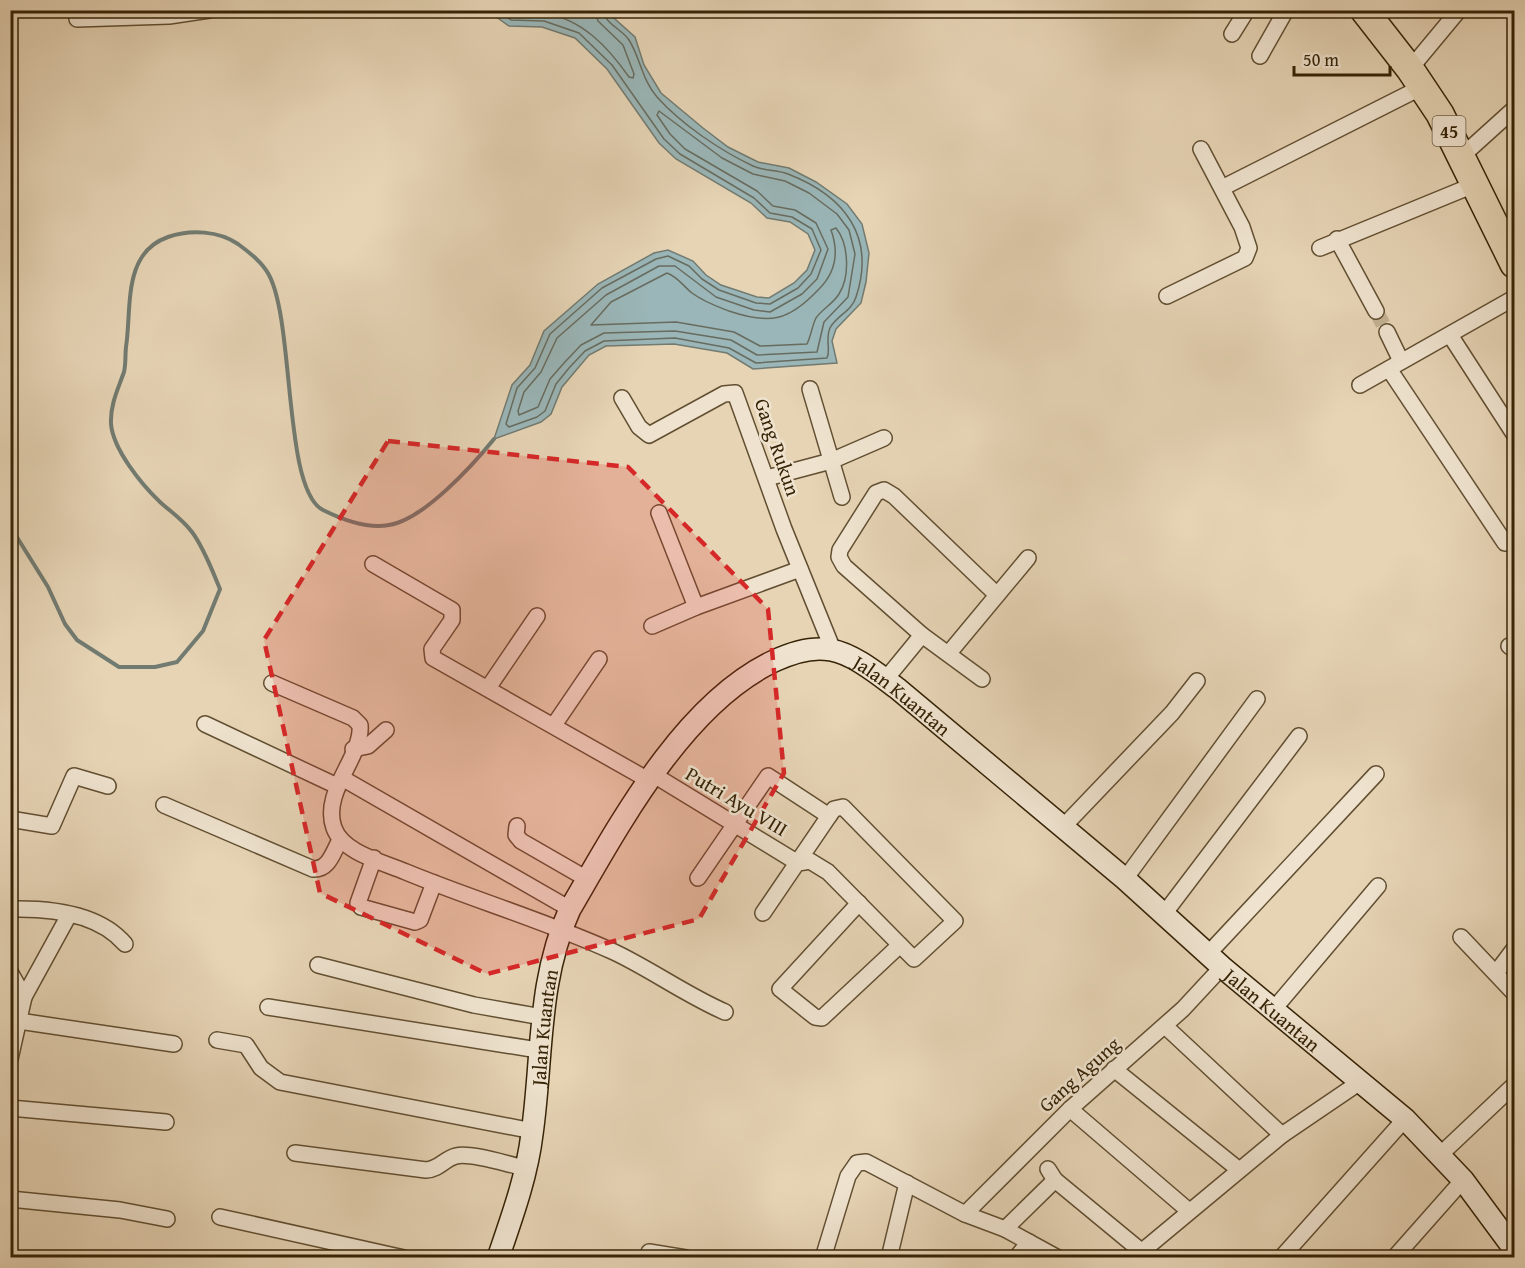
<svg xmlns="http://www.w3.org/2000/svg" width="1525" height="1268" font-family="'Gentium Book Plus',serif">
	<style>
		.water { fill: #9ab6b8; stroke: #727b71; stroke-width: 1.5 }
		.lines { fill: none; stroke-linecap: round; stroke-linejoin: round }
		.shore { stroke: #686c5f; stroke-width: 1.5 }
		.stream { stroke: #727b71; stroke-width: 4 }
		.street-tunnel { stroke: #c3b192; stroke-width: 15; stroke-dasharray: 15 8; stroke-linecap: butt }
		.street-casing { stroke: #624f32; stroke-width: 18 }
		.secondary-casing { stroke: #362306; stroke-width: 24 }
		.highway-casing { stroke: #362306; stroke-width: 30 }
		.street { stroke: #efe3cf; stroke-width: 15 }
		.secondary { stroke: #efe3cf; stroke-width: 21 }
		.highway { stroke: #e6d4b5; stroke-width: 27 }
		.marked { fill: #d62828; fill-opacity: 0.2; stroke: #d62828; stroke-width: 4.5; stroke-dasharray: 12 8; stroke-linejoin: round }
		.labels { text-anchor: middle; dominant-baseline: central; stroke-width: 5; stroke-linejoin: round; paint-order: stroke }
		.shield { fill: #efe3cf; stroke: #6e5d42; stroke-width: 1.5 }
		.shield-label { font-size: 18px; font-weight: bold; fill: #362306 }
		.street-label { font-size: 20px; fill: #362306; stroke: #efe3cf }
	</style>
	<rect width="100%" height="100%" fill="#e6d4b5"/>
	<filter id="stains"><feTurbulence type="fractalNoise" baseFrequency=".00333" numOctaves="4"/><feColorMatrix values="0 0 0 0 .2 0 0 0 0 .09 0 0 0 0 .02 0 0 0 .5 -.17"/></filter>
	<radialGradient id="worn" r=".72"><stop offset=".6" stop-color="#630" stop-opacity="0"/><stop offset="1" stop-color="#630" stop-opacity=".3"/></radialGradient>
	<path class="water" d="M488,11H606L635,37L644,65L661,93L703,128L728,147L758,162L789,168L816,182L847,204L862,224L869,253L866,282L861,303L836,329L832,341L837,363L753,369L727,353L674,344L606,346L589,355L562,387L551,414L541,422L494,439L512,385L530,365L544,331L598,284L654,253L668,250L693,261L706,275L721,285L757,297L769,298L794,283L807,270L815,250L808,234L790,222L767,218L751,203L676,159L659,143L607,69L575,38L542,27L509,26Z"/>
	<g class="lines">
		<g class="shore">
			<path d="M498,10L511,20L544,21L579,33L612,65L664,139L680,154L754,198L770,213L792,217L812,229L821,250L811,274L798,288L770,304L756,303L719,290L702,279L689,266L668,256L656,259L602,288L550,334L535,368L517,388L506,424L509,427L537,417L545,411L556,384L569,368L585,351L604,341L675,338L729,348L756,363L827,358C831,350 825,339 830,328C836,316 852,311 856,297C876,237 845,196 788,174C777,170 764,171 753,166C721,151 681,124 657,97C642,80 640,57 629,40C623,30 604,23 603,10"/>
			<path d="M511,10C521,15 533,12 544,13C582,19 608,47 629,77L633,78L634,74L623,45L598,21L595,10"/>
			<path d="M659,111L722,158L753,174L785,181L809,193L837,214L849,230L855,254L848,297L824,322L817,352L757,355L731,340L675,331L604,333L581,345L564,363L550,379L538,407L519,415L518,411L524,392L541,372L557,338L606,295L659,266H675L716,297L754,310L770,312L802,294L817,279L828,249L816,223L795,210L773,206L757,191L685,149L670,134L657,115Z"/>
			<path d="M836,228C849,244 850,277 839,294C833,304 822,309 816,318C812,326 811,336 807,344L760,346L734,332L676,322L591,325L611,302L667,273C678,277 683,286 692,293C704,302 716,306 729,311C770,325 789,321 819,289C836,272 839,252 831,230Z"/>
		</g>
		<path class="stream" d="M10,526L48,587L65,624L77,640L119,667H155L177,662L203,631L220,589C212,570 204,548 192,532C182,519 171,512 160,502C141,484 113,449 111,424C110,405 118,389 124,372C126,364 125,355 126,347C132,308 122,253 168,237C191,229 219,231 238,244C250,253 262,262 269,275C295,324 283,490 323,510C343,520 367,529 389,525C423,520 473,465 494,439"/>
		<path class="street-tunnel" d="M1376,311L1387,332"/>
		<defs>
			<g id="street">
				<path d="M77,19L169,16L209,10"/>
				<path d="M1232,34L1247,10"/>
				<path d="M1260,56L1286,10"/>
				<path d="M1410,69L1459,10"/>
				<path d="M1462,156L1514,109"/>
				<path d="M1222,188L1422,87"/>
				<path d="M1337,239L1376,311"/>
				<path d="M1320,248L1476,184"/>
				<path d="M1167,296L1245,258L1249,248L1242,227L1201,149"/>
				<path d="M1387,332L1401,361"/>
				<path d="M1450,335L1514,434"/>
				<path d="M1389,369L1505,543"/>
				<path d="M1360,385L1514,298"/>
				<path d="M810,389L842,497"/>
				<path d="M622,398L639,427L649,435L724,394L735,393L784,529L833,650"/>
				<path d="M767,478L831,461L884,438"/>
				<path d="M659,513L696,607"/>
				<path d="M373,564L452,610V620L432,649L433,658L650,781"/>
				<path d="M652,626L696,607L800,569"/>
				<path d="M1509,646L1514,649"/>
				<path d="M949,653L1028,558"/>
				<path d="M982,679L922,635L844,566L839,557L840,550L876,493L884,490L894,496L997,595"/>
				<path d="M885,680L922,635"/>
				<path d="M272,683L353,718L360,725C363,756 321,792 334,828C343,853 383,862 406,872C474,900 546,921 614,952C652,970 686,995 725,1012"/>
				<path d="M488,688L537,616"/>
				<path d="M205,724L337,786"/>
				<path d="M554,725L599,659"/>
				<path d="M353,749L368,746L386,730"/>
				<path d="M654,775L798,863"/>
				<path d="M342,778L570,909"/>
				<path d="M164,805L313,869C329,870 333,852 340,840"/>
				<path d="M10,819L52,826L74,776L108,786"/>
				<path d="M517,826L516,835L521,841L587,879"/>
				<path d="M1063,827L1172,713L1197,681"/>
				<path d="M374,858L358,903L361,907L415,922L420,920L434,883"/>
				<path d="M698,878L768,776L829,816"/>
				<path d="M1125,879L1257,699"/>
				<path d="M859,903L780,989L815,1017L822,1018L900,945"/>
				<path d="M10,909C49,908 99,913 125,944"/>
				<path d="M763,913L829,816L834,809L843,807L955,921L914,959L828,872L810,861L798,863"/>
				<path d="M1164,914L1299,736"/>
				<path d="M1461,937L1514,993"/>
				<path d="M1208,954L1376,774"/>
				<path d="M318,965L474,1005L542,1017"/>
				<path d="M10,972L24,997L10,1059"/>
				<path d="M1496,973L1514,949"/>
				<path d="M24,997L69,915"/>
				<path d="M268,1007L538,1050"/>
				<path d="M1274,1009L1378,886"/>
				<path d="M19,1021L174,1044"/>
				<path d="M1165,1026L1282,1135"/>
				<path d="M217,1040L246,1045L261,1068L280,1082L533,1131"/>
				<path d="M1114,1069L1238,1169"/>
				<path d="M10,1108L166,1122"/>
				<path d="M1070,1109L1189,1211"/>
				<path d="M295,1153L426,1170C440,1169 444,1159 456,1156C471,1152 509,1165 526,1168"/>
				<path d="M1441,1154L1514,1085"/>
				<path d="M1048,1169L1055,1180L1141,1251"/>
				<path d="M10,1199L120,1210L167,1219"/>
				<path d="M965,1214L1070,1109L1183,1009L1222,967"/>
				<path d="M220,1217L404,1258"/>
				<path d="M1005,1229L1055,1180"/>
				<path d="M649,1252L686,1258"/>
				<path d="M823,1258L848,1176L857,1163L866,1162L965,1214L1005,1229L1058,1258"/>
				<path d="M889,1258L907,1183"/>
				<path d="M1016,1258L1029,1242"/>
				<path d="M1134,1258L1282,1135L1360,1082"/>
				<path d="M1281,1258L1405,1119"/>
				<path d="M1394,1258L1463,1180"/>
			</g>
			<g id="secondary">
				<path id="s1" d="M498,1258C512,1217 527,1176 532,1134C543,1057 537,981 570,909C619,825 683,704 774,661C791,653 811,646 831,650C854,654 879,675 898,689L1125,879L1222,967L1405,1119L1463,1180L1514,1249"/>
			</g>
			<path id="highway" d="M1364,10L1410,69L1440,114L1514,264"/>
		</defs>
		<use href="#street" class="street-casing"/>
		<use href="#secondary" class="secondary-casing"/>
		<use href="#highway" class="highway-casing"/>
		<use href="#street" class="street"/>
		<use href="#secondary" class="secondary"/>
		<use href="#highway" class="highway"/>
	</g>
	<path class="marked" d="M388,441L628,467L768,609L784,773L699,919L487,974L320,893L264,640Z"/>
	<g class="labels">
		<rect class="shield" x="1432.5" y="116" width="33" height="30" rx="4.5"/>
		<g class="shield-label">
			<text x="1449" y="131">45</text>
		</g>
		<g class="street-label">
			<text transform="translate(778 447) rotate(71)">Gang Rukun</text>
			<text stroke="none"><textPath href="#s1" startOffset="828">Jalan Kuantan</textPath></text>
			<text transform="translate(737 801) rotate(31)">Putri Ayu VIII</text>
			<text stroke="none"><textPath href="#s1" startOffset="1314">Jalan Kuantan</textPath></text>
			<text stroke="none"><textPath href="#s1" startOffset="236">Jalan Kuantan</textPath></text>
			<text transform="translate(1079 1074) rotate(-42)">Gang Agung</text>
		</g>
	</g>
	<rect width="1525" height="1268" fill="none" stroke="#e6d4b5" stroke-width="36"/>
	<rect x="12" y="12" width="1501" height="1244" fill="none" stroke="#362306" stroke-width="3"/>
	<rect x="18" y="18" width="1489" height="1232" fill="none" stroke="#362306" stroke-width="1.5"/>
	<path d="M1294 66v9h96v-9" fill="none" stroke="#362306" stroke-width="3"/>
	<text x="1303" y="66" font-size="18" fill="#362306" stroke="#efe3cf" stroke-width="4.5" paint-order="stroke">50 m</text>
	<rect width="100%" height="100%" filter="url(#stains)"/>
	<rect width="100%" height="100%" fill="url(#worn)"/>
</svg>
